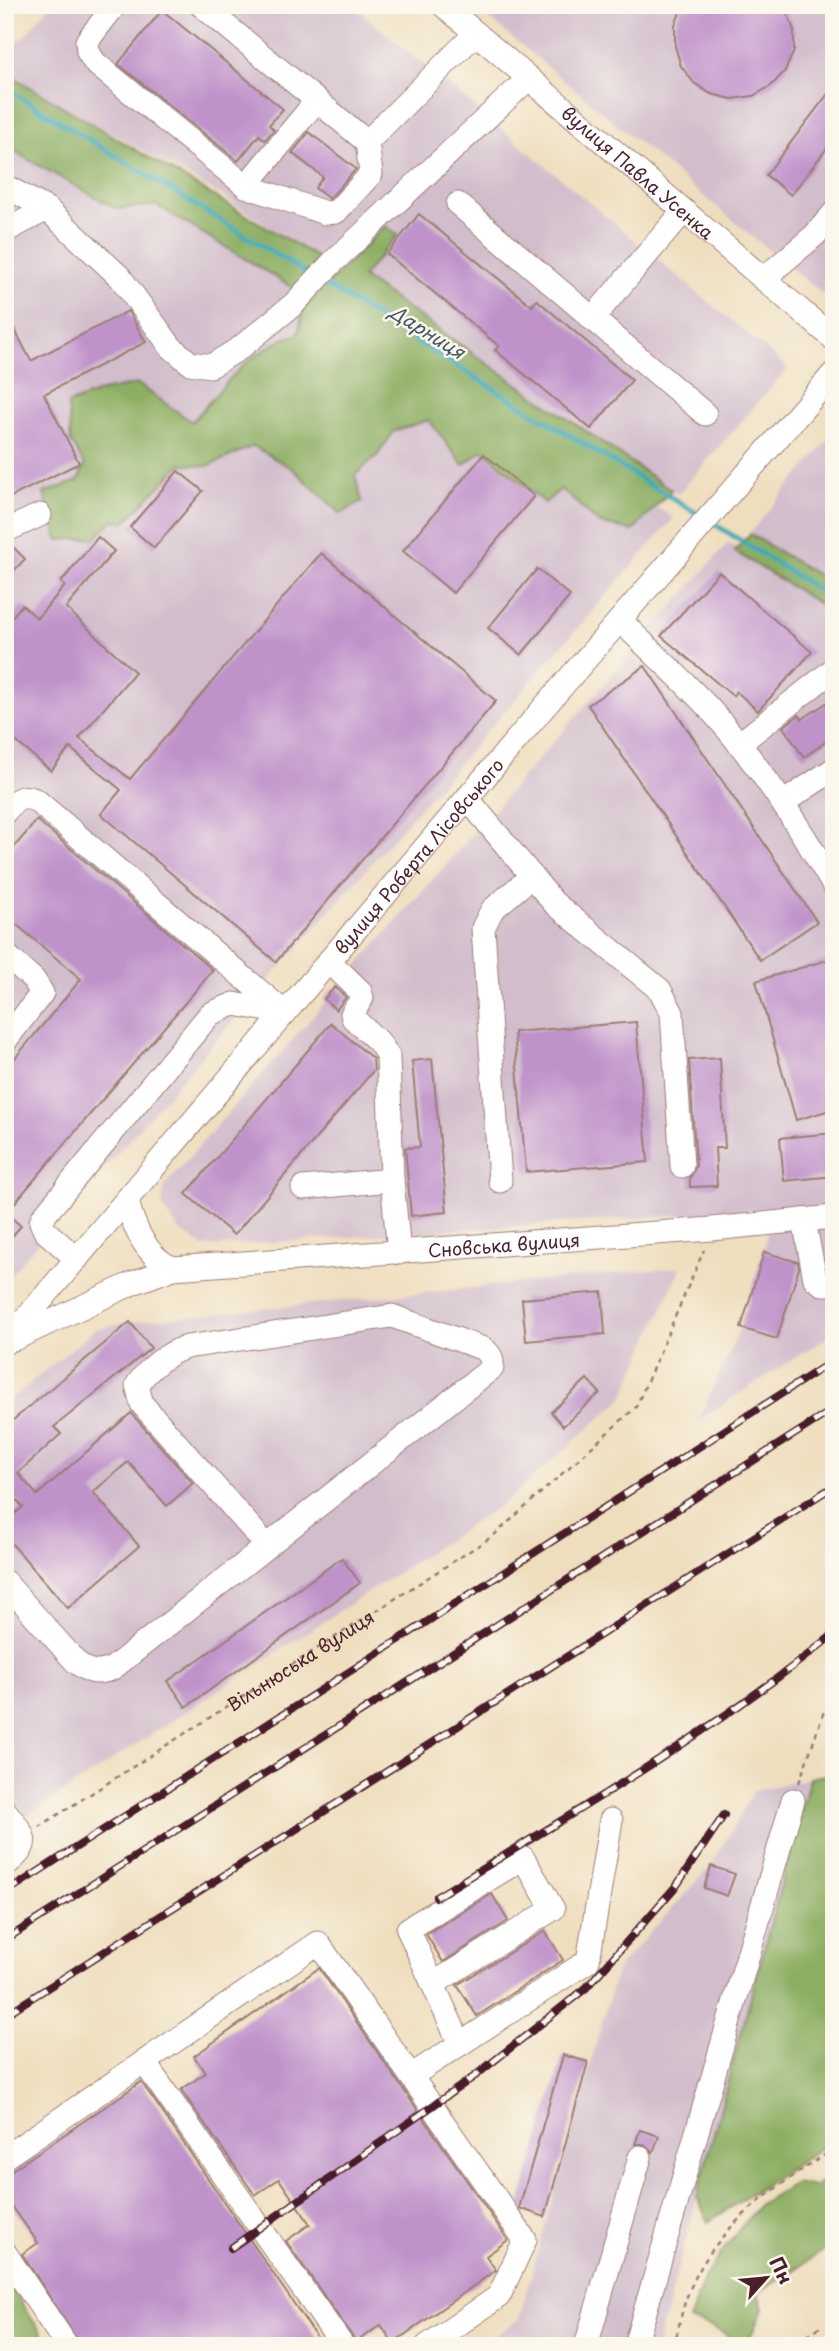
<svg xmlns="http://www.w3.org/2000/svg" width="839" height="2351" font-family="'Playpen Sans',sans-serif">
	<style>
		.industrial { fill: #d1bdcc }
		.forest { fill: #8cae62; stroke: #6b6646; stroke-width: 2 }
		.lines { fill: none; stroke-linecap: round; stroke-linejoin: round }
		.stream { stroke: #3baaba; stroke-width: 5 }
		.building { fill: #bf93ca }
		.minor-casing { stroke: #9c7e74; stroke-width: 25 }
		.path { stroke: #9c7e74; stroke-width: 2.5; stroke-dasharray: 5 5; stroke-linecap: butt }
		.minor { stroke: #fff; stroke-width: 23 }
		.rail-casing { stroke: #4a1f2b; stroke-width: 8 }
		.rail { stroke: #fbf7ec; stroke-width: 5; stroke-dasharray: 16; stroke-linecap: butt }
		.labels { text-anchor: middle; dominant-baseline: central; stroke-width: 5; stroke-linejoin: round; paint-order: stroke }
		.street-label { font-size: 18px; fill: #4a1f2b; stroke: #fbf7ec }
		.water-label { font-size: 19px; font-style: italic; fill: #445764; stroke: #fbf7ec }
	</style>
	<rect width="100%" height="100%" fill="#fbf7ec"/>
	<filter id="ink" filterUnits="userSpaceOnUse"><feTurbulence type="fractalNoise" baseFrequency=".0143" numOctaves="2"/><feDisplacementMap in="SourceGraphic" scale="14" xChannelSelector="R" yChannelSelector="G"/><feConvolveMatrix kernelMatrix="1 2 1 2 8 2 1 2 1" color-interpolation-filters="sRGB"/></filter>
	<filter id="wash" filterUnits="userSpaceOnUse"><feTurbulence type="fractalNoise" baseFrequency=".00686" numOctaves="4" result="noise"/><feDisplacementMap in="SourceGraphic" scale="28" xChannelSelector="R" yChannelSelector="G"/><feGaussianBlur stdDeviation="1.57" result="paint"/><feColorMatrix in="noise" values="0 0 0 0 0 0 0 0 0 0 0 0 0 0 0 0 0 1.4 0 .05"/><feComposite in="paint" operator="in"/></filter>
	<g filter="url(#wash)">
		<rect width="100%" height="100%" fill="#efdebe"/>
		<g class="industrial">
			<path d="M50,5H352L788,368L678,494L221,195L5,72V48L23,38Z"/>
			<path d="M473,5H834V303L783,262Z"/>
			<path d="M5,113L674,518L5,1281Z"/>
			<path d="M834,433V1333L698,1420L736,1338L765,1245L770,1209L204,1247L179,1230L162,1206L165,1185L728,543L737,548Z"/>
			<path d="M681,1267L622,1399L504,1503L24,1818L5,1793V1404L95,1329L130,1322Z"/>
			<path d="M810,1778L657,2346H480L519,2319L617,1969L711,1866L754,1791Z"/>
		</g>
		<g class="forest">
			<path d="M5,72L323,261L295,289L156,205L117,209L22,156L5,143Z"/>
			<path d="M385,226L398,235L362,277L671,490L633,531L599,523L561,489L545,503L483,450L463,465L429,420L394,431L377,456L355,475L362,501L341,514L293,469L253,446L208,466L181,464L125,522L113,520L95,538L58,540L44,493L78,481L85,465L71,442L68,404L102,391L138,384L192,422C224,386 250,348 298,334L304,308Z"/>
			<path d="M750,534L834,585V613L734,551Z"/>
			<path d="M834,1773V2140L708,2222L697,2196L810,1778Z"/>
			<path d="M834,2158V2229L829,2247L758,2293L763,2309L746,2346L712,2327L689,2320L704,2279L726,2246L760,2204L796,2183L813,2187L829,2177Z"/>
			<path d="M5,2279L50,2346H5Z"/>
		</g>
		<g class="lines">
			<g class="stream">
				<path d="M5,88L311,276"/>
				<path d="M322,283L701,516"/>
				<path d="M713,523L834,600"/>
			</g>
		</g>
		<g id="blocks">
			<g class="building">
				<path d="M683,5H784L794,30V51L785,71L771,86L753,96L732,99L711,94L694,83L681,66L675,46V25Z"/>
				<path d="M162,10L283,109L269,125L274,130L265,140L259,135L238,161L118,64Z"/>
				<path d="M834,86V139L791,195L766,175Z"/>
				<path d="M309,132L356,169L329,199L315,188L323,177L292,153Z"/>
				<path d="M419,214L532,306L537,300L632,380L591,429L495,350L499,346L387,254Z"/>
				<path d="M5,311L31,361L128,311L146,342L44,394L79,463L5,500Z"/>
				<path d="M484,454L534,496L453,593L403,551Z"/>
				<path d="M178,471L203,491L154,548L130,527Z"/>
				<path d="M98,537L114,551L66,608L135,672L79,738L130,779L321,553L496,701L276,962L101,814L121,790L70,748L51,771L5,732V625L22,605L37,618L65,586L61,582Z"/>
				<path d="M10,544L25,559L5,580V545Z"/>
				<path d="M537,569L570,596L521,655L488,628Z"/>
				<path d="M719,572L812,652L758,711L736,691L733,696L661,636Z"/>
				<path d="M645,666L817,922L760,960L588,705Z"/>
				<path d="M834,698V736L804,757L783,727L799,715L802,719Z"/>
				<path d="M37,820L213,970L6,1213L21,1226L5,1244V1070L81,979L5,915V858Z"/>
				<path d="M834,958V1109L796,1120L756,981Z"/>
				<path d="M335,987L346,997L336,1010L324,999Z"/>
				<path d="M636,1022L648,1162L526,1172L514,1032Z"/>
				<path d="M331,1023L373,1059L374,1070L234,1235L186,1194Z"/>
				<path d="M720,1058L725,1148H715L717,1186L690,1187V1178L696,1165L689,1060Z"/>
				<path d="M432,1059L447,1212L411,1216L405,1148L420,1147L412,1061Z"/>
				<path d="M834,1133V1176L784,1181L780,1138Z"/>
				<path d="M764,1252L798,1262L799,1268L777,1339L741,1328Z"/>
				<path d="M602,1292L605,1334L526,1341L522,1299Z"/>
				<path d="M130,1322L151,1348L54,1427L61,1434L18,1473L37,1495L131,1413L193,1483L167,1506L128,1462L93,1492L139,1546L68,1608L5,1536V1522L23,1507L5,1488V1427Z"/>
				<path d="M587,1379L600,1393L563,1426L551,1412Z"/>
				<path d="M342,1558L360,1583L186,1707L168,1681Z"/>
				<path d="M711,1866L735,1874L727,1896L704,1888Z"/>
				<path d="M492,1894L508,1921L443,1962L426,1934Z"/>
				<path d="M545,1931L563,1960L477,2016L457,1985Z"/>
				<path d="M319,1968L508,2240L486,2256L496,2270L393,2343L381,2325L356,2342L286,2241L310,2224L279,2179L255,2195L181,2090L205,2073L194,2056Z"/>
				<path d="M563,2055L588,2062L545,2217L519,2208Z"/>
				<path d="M141,2082L154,2100L323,2346H81L22,2254L38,2243L5,2196V2175Z"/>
				<path d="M640,2130L659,2136L653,2152L644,2144H635Z"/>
			</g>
		</g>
	</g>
	<g filter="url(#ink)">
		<use href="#blocks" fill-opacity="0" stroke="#9c7e74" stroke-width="2"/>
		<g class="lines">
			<defs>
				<g id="minor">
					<path d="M115,5L87,41L88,52L95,63L246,186L317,100"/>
					<path d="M201,5L367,142L476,33"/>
					<path id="s2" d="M443,5L834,339"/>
					<path d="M5,186L47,209L120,277L171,347L190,363L211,366L240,348L294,304L333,262L529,78"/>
					<path d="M246,186L325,213L336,212L371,174L367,142"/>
					<path d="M458,204L705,414"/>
					<path d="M5,231L47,209"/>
					<path d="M763,279L815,235L834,213"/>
					<path d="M592,319L684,211"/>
					<path d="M5,531L40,515"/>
					<path d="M621,621C652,653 686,682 715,715C762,768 798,825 834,886"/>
					<path d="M739,744L834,669"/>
					<path d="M467,798L554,903L660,990L672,1013L682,1166"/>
					<path d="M784,802L834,769"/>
					<path d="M5,812C15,800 22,793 37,801L285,1013"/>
					<path d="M5,954L34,980L42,993L5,1041"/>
					<path d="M329,961L360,991L362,998L352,1014L353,1018L379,1042L388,1056L392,1180L399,1253"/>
					<path d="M500,1181L483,928L492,910L532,876"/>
					<path d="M303,1188L392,1180"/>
					<path d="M127,1200C133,1227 147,1258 173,1268"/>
					<path d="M804,1220L815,1279L822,1284H834"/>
					<path d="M77,1259L45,1231L41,1222L43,1217L210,1014L234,1004L285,1013"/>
					<path id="s3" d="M14,1339L133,1283L173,1268L712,1229L834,1217"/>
					<path id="s4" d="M5,1343L546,705L834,373"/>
					<path d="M5,1582L76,1662C90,1673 97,1675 113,1668L492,1368C493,1359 491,1355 484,1349L392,1316L187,1347C168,1352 148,1369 137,1385L142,1404L267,1546"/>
					<path d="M5,1811C25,1835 34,1844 5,1865"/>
					<path d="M433,1984L553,1909L523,1858L408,1929L460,2044"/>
					<path d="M144,2062L343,2346"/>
					<path d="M411,2076L588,1961L611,1820"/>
					<path d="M5,2157L318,1943L525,2240L499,2296L427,2346"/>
					<path d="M5,2253L67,2346"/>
					<path d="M586,2346L640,2157"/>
					<path d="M635,2346L793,1800"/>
				</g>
			</defs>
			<use href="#minor" class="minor-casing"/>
			<g class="path">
				<path d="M799,1783L824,1711L834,1700"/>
				<path id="s1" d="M39,1827L493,1536L636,1407L704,1250"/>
				<path d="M674,2346C679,2327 682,2307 690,2289C718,2223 777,2186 834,2149"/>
				<path d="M790,2346L820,2327"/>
			</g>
			<use href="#minor" class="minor"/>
			<defs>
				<g id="rail">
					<path d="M5,1893L834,1360"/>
					<path d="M436,1897C571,1814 711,1734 834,1634"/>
					<path d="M5,1940L834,1409"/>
					<path d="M5,2015L834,1486"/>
					<path d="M231,2248L475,2076L586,1988L677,1885L724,1815"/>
				</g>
			</defs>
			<use href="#rail" class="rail-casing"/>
			<use href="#rail" class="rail"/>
		</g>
	</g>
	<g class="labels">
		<g class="street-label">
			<text stroke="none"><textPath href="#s2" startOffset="257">вулиця Павла Усенка</textPath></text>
			<text stroke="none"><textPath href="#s4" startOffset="639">вулиця Роберта Лісовського</textPath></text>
			<text stroke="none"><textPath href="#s3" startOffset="506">Сновська вулиця</textPath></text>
			<text stroke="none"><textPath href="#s1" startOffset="310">Вільнюська вулиця</textPath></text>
		</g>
		<g class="water-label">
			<text transform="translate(428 331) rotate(32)">Дарниця</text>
		</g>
	</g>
	<rect width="839" height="2351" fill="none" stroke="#fbf7ec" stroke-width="28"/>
	<g transform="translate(766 2278) rotate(63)" stroke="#fbf7ec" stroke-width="5" paint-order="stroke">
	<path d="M0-5L12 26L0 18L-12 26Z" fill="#4a1f2b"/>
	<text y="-10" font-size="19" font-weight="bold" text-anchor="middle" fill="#4a1f2b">Пн</text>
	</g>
</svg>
